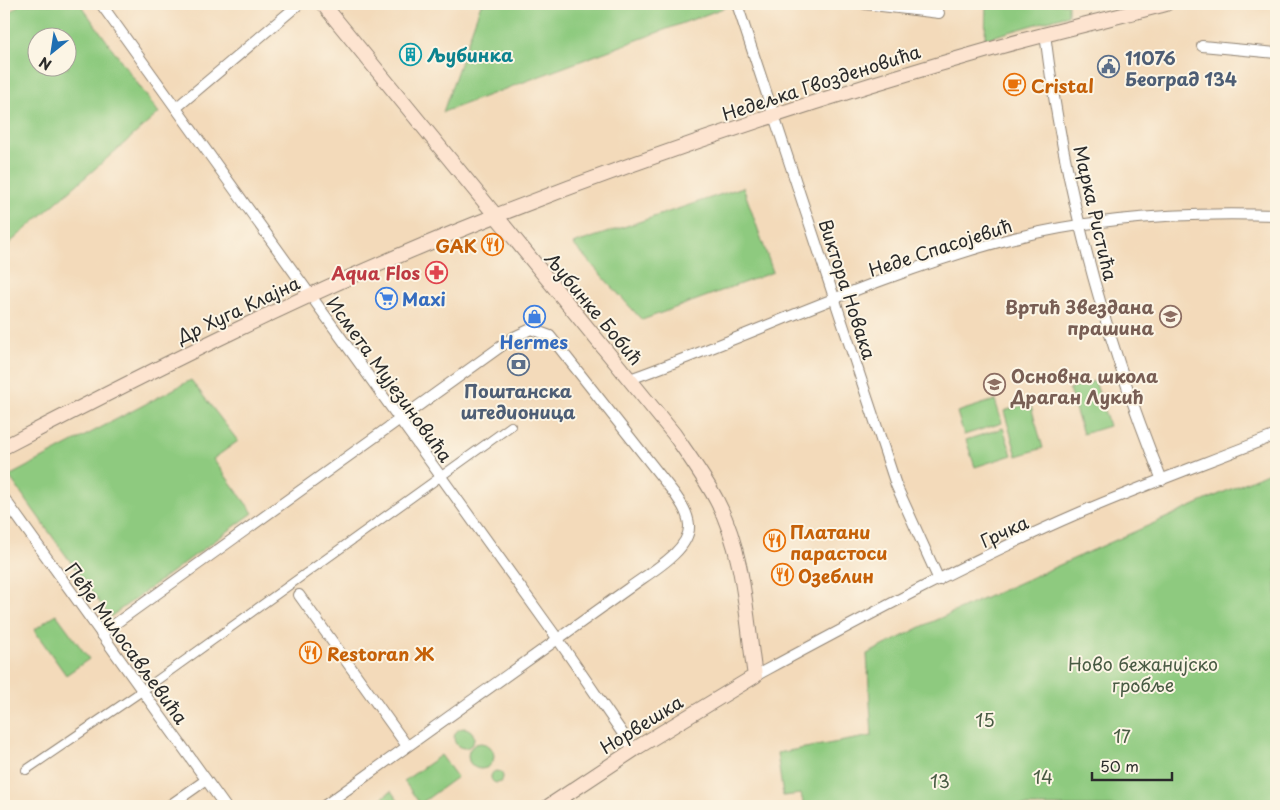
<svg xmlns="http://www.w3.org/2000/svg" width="1280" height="810" font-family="'Playpen Sans',sans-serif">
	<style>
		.green { fill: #8eca7f; stroke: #5c7a55; fill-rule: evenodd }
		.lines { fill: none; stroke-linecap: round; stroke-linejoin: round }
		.pedestrian-casing { stroke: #8f8272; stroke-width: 10 }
		.minor-casing { stroke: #8f8272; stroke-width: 12 }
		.secondary-casing { stroke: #8f8272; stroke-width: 16 }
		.pedestrian { stroke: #fff; stroke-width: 8 }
		.minor { stroke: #fff; stroke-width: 10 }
		.secondary { stroke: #fde4d0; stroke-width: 14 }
		.labels { text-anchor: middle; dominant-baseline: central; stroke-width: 4; stroke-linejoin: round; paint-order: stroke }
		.culture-label { font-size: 18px; font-weight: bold; fill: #0d838f; stroke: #fcf5e5; text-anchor: start }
		.service-label { font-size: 18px; font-weight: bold; fill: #4e5e75; stroke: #fcf5e5; text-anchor: start }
		.street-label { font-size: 18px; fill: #2b2b2b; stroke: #fcf5e5 }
		.food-label { font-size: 18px; font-weight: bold; fill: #c56008; stroke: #fcf5e5; text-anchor: start }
		.health-label { font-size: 18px; font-weight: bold; fill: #be3a42; stroke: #fcf5e5; text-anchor: end }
		.shop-label { font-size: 18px; font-weight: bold; fill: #366cbe; stroke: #fcf5e5; text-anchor: start }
		.education-label { font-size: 18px; font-weight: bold; fill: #785e54; stroke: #fcf5e5; text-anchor: end }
		.park-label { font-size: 18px; fill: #495b44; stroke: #fcf5e5 }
	</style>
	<rect width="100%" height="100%" fill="#fcf5e5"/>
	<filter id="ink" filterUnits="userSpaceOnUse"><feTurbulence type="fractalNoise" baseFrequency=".02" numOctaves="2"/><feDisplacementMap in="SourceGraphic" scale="10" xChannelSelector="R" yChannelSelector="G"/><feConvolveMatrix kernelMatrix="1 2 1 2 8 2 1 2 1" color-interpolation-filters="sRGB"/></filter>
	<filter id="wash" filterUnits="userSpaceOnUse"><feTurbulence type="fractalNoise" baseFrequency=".0096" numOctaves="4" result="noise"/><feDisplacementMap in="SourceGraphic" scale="20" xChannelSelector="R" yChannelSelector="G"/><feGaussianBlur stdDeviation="1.12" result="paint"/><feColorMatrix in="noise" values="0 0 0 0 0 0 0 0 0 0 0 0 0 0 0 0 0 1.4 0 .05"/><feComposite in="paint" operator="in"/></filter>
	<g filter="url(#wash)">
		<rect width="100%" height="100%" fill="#f3daba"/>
		<g class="green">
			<path d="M17,4H80L159,113L4,248V16L18,6ZM38,38H68V68H38Z"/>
			<path d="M481,4H729V6L443,112Z"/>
			<path d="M986,4H1068V15L985,39Z"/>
			<path d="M743,187L773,272L642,320L573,244Z"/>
			<path d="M191,380L238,441L213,459L253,513L110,617L9,476Z"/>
			<path d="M1095,381L1109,426L1083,434L1069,389Z"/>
			<path d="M995,400L1002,423L964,435L957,412Z"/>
			<path d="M1030,403L1043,448L1017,456L1004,411Z"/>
			<path d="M1003,428L1012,455L975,467L966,440Z"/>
			<path d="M1276,469V806H804L801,794L783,796L777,753L872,736L867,654L929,623Z"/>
			<path d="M56,614L89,659L66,675L34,630Z"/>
			<circle cx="464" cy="738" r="10"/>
			<circle cx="481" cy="756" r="13"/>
			<path d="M441,755L457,777L420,804L404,781Z"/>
			<circle cx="497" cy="777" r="6"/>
			<path d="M391,791L402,806H378L376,803Z"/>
		</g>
	</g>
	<g filter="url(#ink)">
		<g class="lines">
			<defs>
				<path id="pedestrian" d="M26,770L142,691L511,426"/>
				<g id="minor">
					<path d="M101,4L557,638L634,750"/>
					<path d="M737,4L896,485L939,580"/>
					<path d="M865,4L939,13"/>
					<path d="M1045,34C1064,187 1104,337 1162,480"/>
					<path d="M1202,46L1276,53"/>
					<path d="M176,108L299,4"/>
					<path d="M630,379C755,334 876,275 1006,240C1093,217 1187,212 1276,215"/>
					<path d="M4,498L225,806"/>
					<path d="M299,595L407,746"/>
					<path d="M101,634L514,337L531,329L550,336L674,493C681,503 688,513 689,525C691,551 647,574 629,588L324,806"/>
					<path d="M755,676C861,619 968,561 1079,513C1144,485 1211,461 1276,435"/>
					<path d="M169,806L206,780"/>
				</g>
				<g id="secondary">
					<path d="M323,4L674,434C689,456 705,478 717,501C745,555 746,618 755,676L638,747L549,806"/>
					<path d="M4,447C160,366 317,287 480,222C651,154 825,96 1002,46C1057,31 1112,18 1166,4"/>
				</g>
			</defs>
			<use href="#pedestrian" class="pedestrian-casing"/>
			<use href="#minor" class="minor-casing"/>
			<use href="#secondary" class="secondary-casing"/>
			<use href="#pedestrian" class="pedestrian"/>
			<use href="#minor" class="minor"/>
			<use href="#secondary" class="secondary"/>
		</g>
	</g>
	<defs>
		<symbol id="building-ring" viewBox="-11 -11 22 22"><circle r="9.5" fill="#fcf5e5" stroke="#0f9aa8" stroke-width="1.5"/><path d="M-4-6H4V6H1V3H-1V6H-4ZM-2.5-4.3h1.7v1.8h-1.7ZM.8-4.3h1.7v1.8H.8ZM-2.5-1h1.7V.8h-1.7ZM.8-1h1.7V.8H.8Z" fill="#0f9aa8"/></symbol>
		<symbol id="civic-ring" viewBox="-11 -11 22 22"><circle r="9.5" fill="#fcf5e5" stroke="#5c6f8a" stroke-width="1.5"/><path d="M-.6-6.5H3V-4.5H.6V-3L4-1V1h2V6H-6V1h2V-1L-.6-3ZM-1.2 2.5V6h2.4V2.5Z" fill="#5c6f8a"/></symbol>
		<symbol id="cafe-ring" viewBox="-11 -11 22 22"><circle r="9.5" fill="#fcf5e5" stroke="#e8710a" stroke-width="1.5"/><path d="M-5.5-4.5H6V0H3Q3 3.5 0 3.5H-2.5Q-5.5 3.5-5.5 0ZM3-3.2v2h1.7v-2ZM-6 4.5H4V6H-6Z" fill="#e8710a"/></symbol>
		<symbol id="restaurant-ring" viewBox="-11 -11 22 22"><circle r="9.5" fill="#fcf5e5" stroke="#e8710a" stroke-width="1.5"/><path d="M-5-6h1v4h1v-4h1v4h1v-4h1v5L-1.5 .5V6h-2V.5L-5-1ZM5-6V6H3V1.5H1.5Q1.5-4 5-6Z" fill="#e8710a"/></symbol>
		<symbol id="pharmacy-ring" viewBox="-11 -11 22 22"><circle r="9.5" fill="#fcf5e5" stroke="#e0444e" stroke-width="1.5"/><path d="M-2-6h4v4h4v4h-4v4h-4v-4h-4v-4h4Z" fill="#e0444e"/></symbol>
		<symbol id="supermarket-ring" viewBox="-11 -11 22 22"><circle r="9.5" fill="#fcf5e5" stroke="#3f7fe0" stroke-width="1.5"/><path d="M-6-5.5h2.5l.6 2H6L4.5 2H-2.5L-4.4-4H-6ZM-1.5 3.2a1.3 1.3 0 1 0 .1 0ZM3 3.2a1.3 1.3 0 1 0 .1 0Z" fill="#3f7fe0"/></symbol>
		<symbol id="shop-ring" viewBox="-11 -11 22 22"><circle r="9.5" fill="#fcf5e5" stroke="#3f7fe0" stroke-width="1.5"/><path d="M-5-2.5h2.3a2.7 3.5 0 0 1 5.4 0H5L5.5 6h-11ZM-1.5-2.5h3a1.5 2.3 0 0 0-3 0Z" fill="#3f7fe0"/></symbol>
		<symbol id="school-ring" viewBox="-11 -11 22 22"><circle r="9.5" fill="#fcf5e5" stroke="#8d6e63" stroke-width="1.5"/><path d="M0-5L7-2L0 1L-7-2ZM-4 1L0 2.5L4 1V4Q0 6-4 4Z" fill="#8d6e63"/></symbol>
		<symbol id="bank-ring" viewBox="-11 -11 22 22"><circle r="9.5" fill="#fcf5e5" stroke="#5c6f8a" stroke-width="1.5"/><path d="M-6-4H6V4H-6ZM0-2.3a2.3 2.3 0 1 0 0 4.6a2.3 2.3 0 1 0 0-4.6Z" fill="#5c6f8a"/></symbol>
	</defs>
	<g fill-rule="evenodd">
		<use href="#building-ring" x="398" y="42" width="25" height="25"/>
		<use href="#civic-ring" x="1096" y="54" width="25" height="25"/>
		<use href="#cafe-ring" x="1002" y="72" width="25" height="25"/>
		<use href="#restaurant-ring" x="480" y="232" width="25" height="25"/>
		<use href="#pharmacy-ring" x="424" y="260" width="25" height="25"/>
		<use href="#supermarket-ring" x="374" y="286" width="25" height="25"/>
		<use href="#shop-ring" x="522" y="304" width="25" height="25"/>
		<use href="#school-ring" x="1158" y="304" width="25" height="25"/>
		<use href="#bank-ring" x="506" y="352" width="25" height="25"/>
		<use href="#school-ring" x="982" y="372" width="25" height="25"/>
		<use href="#restaurant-ring" x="762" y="528" width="25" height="25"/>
		<use href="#restaurant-ring" x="770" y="562" width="25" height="25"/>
		<use href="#restaurant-ring" x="298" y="640" width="25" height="25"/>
	</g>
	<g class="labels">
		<g class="culture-label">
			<text x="427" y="54">Љубинка</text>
		</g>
		<g class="service-label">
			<text x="1125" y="57">11076<tspan x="1125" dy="21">Београд 134</tspan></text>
			<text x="518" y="390" text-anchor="middle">Поштанска<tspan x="518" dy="21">штедионица</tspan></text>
		</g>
		<g class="street-label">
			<text transform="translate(821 82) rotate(-18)">Недељка Гвозденовића</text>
			<text transform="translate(1096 213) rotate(77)">Марка Ристића</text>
			<text transform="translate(940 247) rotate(-18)">Неде Спасојевић</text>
			<text transform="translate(848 289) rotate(72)">Виктора Новака</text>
			<text transform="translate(594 308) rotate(50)">Љубинке Бобић</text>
			<text transform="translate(238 309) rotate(-25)">Др Хуга Клајна</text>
			<text transform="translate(390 379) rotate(54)">Исмета Мујезиновића</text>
			<text transform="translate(1004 531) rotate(-25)">Грчка</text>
			<text transform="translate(127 643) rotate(54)">Пеђе Милосављевића</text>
			<text transform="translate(641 724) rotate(-32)">Норвешка</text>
		</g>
		<g class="food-label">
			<text x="1031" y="85">Cristal</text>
			<text x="477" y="245" text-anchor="end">GAK</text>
			<text x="790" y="531">Платани<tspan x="790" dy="21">парастоси</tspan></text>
			<text x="798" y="575">Озеблин</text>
			<text x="327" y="653">Restoran Ж</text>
		</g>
		<g class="health-label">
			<text x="420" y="272">Aqua Flos</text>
		</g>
		<g class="shop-label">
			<text x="402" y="298">Maxi</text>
			<text x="534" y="341" text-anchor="middle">Hermes</text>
		</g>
		<g class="education-label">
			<text x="1154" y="306">Вртић Звездана<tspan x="1154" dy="21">прашина</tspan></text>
			<text x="1011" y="375" text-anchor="start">Основна школа<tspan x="1011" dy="21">Драган Лукић</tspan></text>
		</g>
		<g class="park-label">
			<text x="1143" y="663">Ново бежанијско<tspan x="1143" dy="21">гробље</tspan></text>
			<text x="985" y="719">15</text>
			<text x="1122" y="735">17</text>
			<text x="1043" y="776">14</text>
			<text x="940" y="780">13</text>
		</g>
	</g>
	<rect width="1280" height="810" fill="none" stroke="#fcf5e5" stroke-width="20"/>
	<g transform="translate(52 52) rotate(210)"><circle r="24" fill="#fcf5e5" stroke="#a8a49b"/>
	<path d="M0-4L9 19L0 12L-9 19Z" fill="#1f6fb2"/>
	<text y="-8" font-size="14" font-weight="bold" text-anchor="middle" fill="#2b2b2b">N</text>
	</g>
	<path d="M1092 772v8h80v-8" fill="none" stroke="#2b2b2b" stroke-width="2.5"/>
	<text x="1100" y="772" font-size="15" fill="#2b2b2b" stroke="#fcf5e5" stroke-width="4" paint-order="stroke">50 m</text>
</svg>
